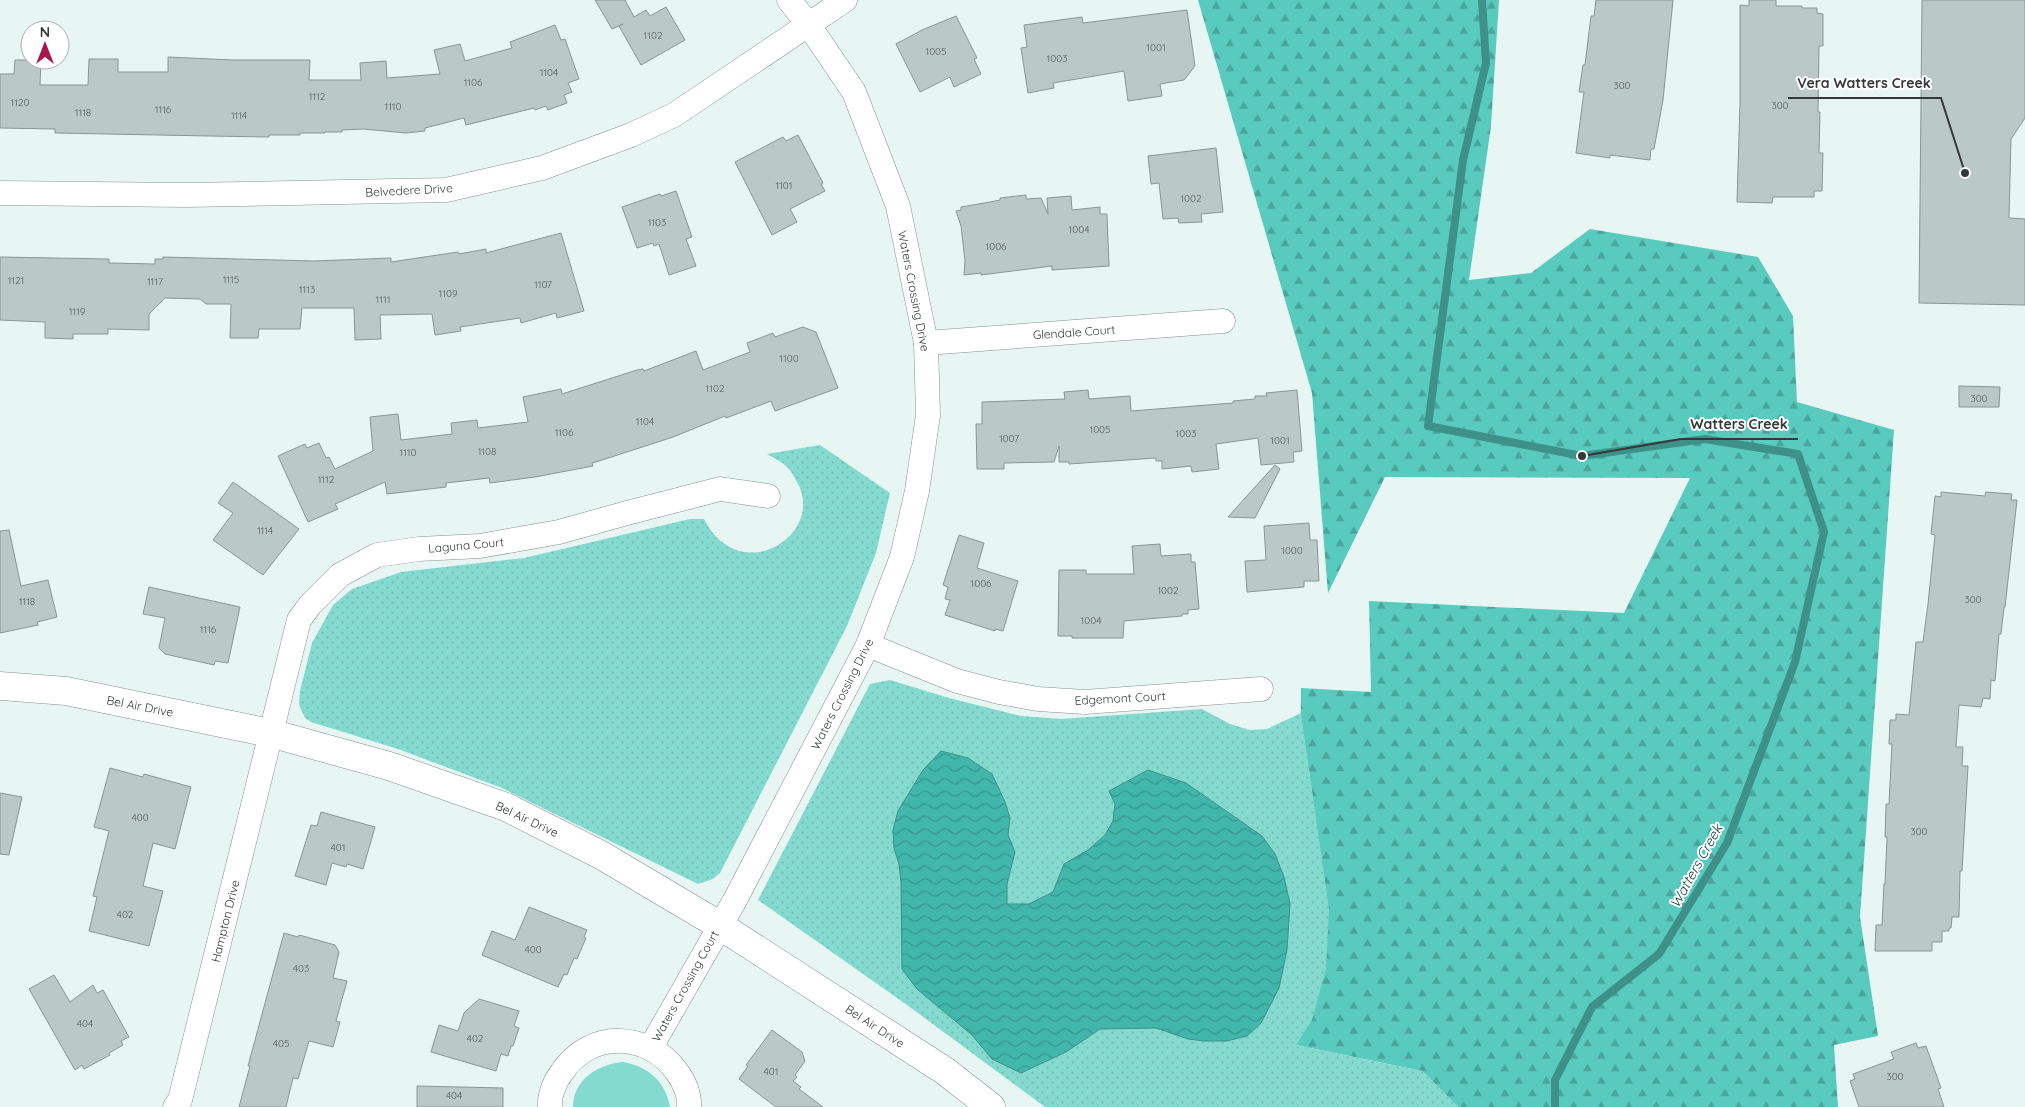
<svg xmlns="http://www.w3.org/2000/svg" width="2025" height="1107" font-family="Quicksand,sans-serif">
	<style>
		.green { fill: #85dacf }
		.forest { fill: url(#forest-firs) }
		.park { fill: url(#park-dots) }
		.water { fill: url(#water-waves); stroke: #3d9188 }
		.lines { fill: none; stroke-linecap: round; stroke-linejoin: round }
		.stream { stroke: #3d9188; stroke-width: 8 }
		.building { fill: #bac8c6; stroke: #899694 }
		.minor-casing { stroke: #869290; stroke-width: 25 }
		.tertiary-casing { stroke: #869290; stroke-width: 29 }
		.minor { stroke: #fff; stroke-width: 24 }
		.tertiary { stroke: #fff; stroke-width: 28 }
		.labels { text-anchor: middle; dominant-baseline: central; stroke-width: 4; stroke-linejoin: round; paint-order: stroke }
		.number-label { font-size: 10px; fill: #555d5c }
		.street-label { font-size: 12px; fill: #333938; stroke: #fff }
		.water-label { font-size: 14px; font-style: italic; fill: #0f433e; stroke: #fff }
		.leader { fill: none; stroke: #333938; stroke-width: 2 }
		.callout-dot { fill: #333938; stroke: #fff; stroke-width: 2 }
		.callout-label { font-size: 14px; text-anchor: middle; font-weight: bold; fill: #333938; stroke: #fff; stroke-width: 4; stroke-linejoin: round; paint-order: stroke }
	</style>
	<defs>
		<pattern id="forest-firs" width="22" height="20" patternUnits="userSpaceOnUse" patternTransform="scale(1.25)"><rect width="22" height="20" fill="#58cabe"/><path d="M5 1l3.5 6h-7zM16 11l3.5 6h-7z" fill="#49a59b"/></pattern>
		<pattern id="park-dots" width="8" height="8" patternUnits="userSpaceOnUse" patternTransform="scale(1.25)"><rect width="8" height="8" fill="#85dacf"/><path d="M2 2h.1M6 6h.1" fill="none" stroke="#73bcb2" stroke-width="1.8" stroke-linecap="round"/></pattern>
		<pattern id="water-waves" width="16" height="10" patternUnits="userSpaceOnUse" patternTransform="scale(1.25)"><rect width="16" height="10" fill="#41b7ab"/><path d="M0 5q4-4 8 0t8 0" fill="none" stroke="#37968c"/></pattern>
	</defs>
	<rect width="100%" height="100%" fill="#e7f6f3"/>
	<path class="green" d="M623,1062C649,1067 665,1081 670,1107H573C573,1079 599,1064 623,1062Z"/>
	<path class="forest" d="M1198,0H1499L1491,126L1469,280L1531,273L1590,229L1758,257L1793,316L1797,402L1894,430L1860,917L1878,1036L1834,1045L1838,1107H1458L1422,1071L1296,1045L1301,688L1371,692L1369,601L1624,613L1690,478L1385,477L1328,593L1312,393Z"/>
	<g class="park">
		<path d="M820,445L890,493L876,553L847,626L720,873L713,879L698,884L502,788L398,749L311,722L305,718L299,705L300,691L312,643L333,605L352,589L401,572L524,558L690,519H704C740,590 827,534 797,482C794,477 791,470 786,466C781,461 773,458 767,454Z"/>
		<path d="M890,680L949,698L1021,716L1061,719L1202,709L1230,724L1250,730L1267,729L1301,713L1329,909L1326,969L1312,1020L1296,1045L1422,1071L1458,1107H1045L907,1005L758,900L870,684Z"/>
	</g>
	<path class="water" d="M941,751L968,758L992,774L1005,802L1010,818L1008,835L1015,852L1007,884V904H1029L1053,892L1064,864L1088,850L1105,835L1113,821L1115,804L1109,791L1148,770L1186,783L1262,836L1275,854L1284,877L1290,904L1287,950L1279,988L1261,1023L1247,1036L1227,1041H1204L1188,1039L1156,1028L1100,1029L1066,1052L1021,1073L992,1059L972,1035L917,989L902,969L901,882L899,864L894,848L893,830L898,811L923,770Z"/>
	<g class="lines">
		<path class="stream" d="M1482,0L1486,63L1463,160L1428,426L1582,456L1705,439L1798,454L1824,532L1795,662L1727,843L1659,954L1592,1007L1555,1080V1107"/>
	</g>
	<g class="building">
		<path d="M595,0H625L634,17L646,10L650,16L666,7L685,40L641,65L619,26L623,24L612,29Z"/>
		<path d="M1596,0H1673L1663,100L1654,149H1651L1650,160L1610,155V158L1576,153L1584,92H1579L1583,65H1585L1591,16H1594Z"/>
		<path d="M1749,0H1776V6H1802V8H1817V13L1823,14V46H1819L1818,112H1820L1819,153H1823L1822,191H1814V197H1773L1772,203L1737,202L1740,103V5L1749,6Z"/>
		<path d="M1922,0H2025V118L2011,139L2009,218L2025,219V305L1919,303Z"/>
		<path d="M1187,10L1195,66L1184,80L1160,84L1162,96L1128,101L1124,71L1053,83L1054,88L1028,93L1021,48L1027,47L1024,25L1082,17L1083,23Z"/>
		<path d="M956,16L977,58L974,59L981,74L954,87L950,77L920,92L896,44L922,30Z"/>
		<path d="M555,25L561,40L565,39L579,79L568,83L572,92L564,95L567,103L548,110L546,106L535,110L534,108L466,125L464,118L425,128V131L406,133L363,129L342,130V132H325V133H300V135H269V137L209,136L55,133V129L0,128V74H14L15,60H41L40,85H88L89,59H118V72H168V57L233,60H310L309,80H361L360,63L386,61L387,78L440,74L434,50L460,44L465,61L512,48L510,42Z"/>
		<path d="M798,135L823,183L821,184L825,191L790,209L797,222L772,235L735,162L783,137L786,141Z"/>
		<path d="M1216,148L1223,212L1201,214L1202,222L1179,223L1178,218L1163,219L1159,183L1151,184L1148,156Z"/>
		<path d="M676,191L692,237L686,239L696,266L669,275L659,244L654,246L653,243L637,248L622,207L660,194L661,196Z"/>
		<path d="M1026,195V199L1041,198L1048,214L1047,198L1071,196L1072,210L1100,207V214H1107L1109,266L1052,270V266L981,275V273L964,275L965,261L961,226L956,211L961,210V207L990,202L1000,200V198Z"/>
		<path d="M561,233L584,311L557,318L556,313L521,323L520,318L460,327L461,331L435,335L432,314L380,315L381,339L355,340L354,308H302L300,329H259L258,338H230L231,304H206L200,299L165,298L149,314V330L108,329V334H73V339L45,338V322L0,320V257L109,259V263L155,264V259H163V257L314,261L391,258V262L458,252L459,254L486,249V253Z"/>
		<path d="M803,327L816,332L838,388L775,411L771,401L726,418L725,416L673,437L599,461L592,463L593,466L535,477L490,483L489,478L446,483V487L387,494L385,482L335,504L338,509L308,522L278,456L305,444L307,448L319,443L326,458L329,457L335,469L373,451L370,417L398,414L401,440L452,434L451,423L477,420L478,428L528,422L523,397L561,389L562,394L637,370L643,369L644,371L696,351L703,370L750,352L747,343L773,333L775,337Z"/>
		<path d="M1959,386L2000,387L1999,407H1959Z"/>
		<path d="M1088,390L1089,399L1130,396L1131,411L1233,403V401L1255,399V396H1267L1266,393L1297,390L1302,451L1293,452L1294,462L1261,465L1258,438L1216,444L1219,469L1192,472L1191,466L1162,469V461H1156V458L1069,464V462H1059V446L1054,462L1004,463V469H977L976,424H982V402L1065,399L1064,392Z"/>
		<path d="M1275,465L1280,469L1255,518L1228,517Z"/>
		<path d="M233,482L299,529L263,575L213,540L233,513L218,503Z"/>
		<path d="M1941,492L1985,496L1986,492L2012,494L2011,500H2017L2005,607H2004L2001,634H1999L1995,681L1991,680L1990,699L1983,698L1981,707L1959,705L1956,747H1963L1962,766H1968L1962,871H1960L1959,917H1952L1951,928H1949V931H1942V942H1932V951H1875L1876,925H1882L1884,884H1885L1887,837H1885L1886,804H1889L1892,744H1889L1890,720H1896V714L1909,715L1916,642H1923L1928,604L1935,535L1931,534L1935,496L1941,497Z"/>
		<path d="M1309,523L1310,540H1317L1319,581H1304V587L1247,592L1245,561L1266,560L1264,526Z"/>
		<path d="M9,530L21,586L48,580L57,617L37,622L38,625L0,633V531Z"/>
		<path d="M959,535L984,543L977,568L1018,581L1003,631L995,629V631L945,615L950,600L945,599L948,587L943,585Z"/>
		<path d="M1160,544L1161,556L1191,554V562H1195L1199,609L1188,610V614H1182V616L1124,621L1123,638H1072V636H1058L1059,570H1086V574H1134L1132,546Z"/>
		<path d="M149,587L240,607L228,663L215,661L214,665L165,654L159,648L165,618L143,614Z"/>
		<path d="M110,768L143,777L144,774L191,787L175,849L153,843L143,886L163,891L149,946L89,931L97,897L93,896L109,831L94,827Z"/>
		<path d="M0,793L22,797L9,855L0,854Z"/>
		<path d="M321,812L375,827L363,869L347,864L346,867L332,863L326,885L295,876L311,825L317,826Z"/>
		<path d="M529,907L587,930L584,937L586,938L577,959L574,958L567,975L564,974L558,987L482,955L492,931L515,940Z"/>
		<path d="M284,933L298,937L299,935L335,945L339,952L333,978L347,981L336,1021L340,1022L333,1047L309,1041L298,1079L293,1078L286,1107H239L250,1066H248Z"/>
		<path d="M54,975L70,1002L93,985L97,993L103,990L129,1037L121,1041L123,1045L109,1053L110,1055L84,1069L82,1065L75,1070L29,989Z"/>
		<path d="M479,999L519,1011L514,1026L519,1028L513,1046H511L508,1056L501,1054L496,1071L431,1052L439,1025L458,1031L464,1013Z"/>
		<path d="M772,1030L802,1052L805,1061L795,1075L797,1077L793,1081L801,1087L799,1089L823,1107H776L739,1079L748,1066L746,1065Z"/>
		<path d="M1916,1043L1918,1048L1926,1046L1941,1088L1938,1089L1944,1107H1859L1850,1081L1855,1079L1853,1074L1894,1059L1891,1052Z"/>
		<path d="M417,1086L503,1088V1107H417Z"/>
	</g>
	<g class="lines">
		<defs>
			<g id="minor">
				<path d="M0,193L186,195L446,190L542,168L631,135L674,115L845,0"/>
				<path d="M926,343L1223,321"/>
				<path d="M868,645L957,681L999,692L1038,699L1085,702L1261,689"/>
				<path d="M651,1047L735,900L868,645L902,557L917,491L928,415L926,343L898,206L854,92L808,24L789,0"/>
				<path d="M175,1107L180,1100L299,620L310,605L340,575L377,555L419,549L480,546L559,532L627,513L720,489L768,496"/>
				<path d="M550,1107C549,1095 555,1081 562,1072C590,1030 648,1031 677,1072C684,1081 690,1095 689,1107"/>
			</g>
			<path id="tertiary" d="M0,686L66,691L270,733L389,766L506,807L601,855L719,925L945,1071L991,1107"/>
		</defs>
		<use href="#minor" class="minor-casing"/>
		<use href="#tertiary" class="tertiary-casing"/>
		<use href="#minor" class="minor"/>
		<use href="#tertiary" class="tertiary"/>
	</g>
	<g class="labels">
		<g class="number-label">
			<text x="653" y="35">1102</text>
			<text x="1156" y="47">1001</text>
			<text x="936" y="51">1005</text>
			<text x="1057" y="58">1003</text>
			<text x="549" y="72">1104</text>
			<text x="473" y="82">1106</text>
			<text x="1622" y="85">300</text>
			<text x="317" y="96">1112</text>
			<text x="20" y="102">1120</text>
			<text x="1780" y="105">300</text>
			<text x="393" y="106">1110</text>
			<text x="163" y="109">1116</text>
			<text x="83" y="112">1118</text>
			<text x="239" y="115">1114</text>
			<text x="784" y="185">1101</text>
			<text x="1191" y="198">1002</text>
			<text x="657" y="222">1103</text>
			<text x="1079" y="229">1004</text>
			<text x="996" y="246">1006</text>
			<text x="231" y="279">1115</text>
			<text x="16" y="280">1121</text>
			<text x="155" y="281">1117</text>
			<text x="543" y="284">1107</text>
			<text x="307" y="289">1113</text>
			<text x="448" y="293">1109</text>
			<text x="383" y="299">1111</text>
			<text x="77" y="311">1119</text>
			<text x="789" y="358">1100</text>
			<text x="715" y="388">1102</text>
			<text x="1979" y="398">300</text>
			<text x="645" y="421">1104</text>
			<text x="1100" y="429">1005</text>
			<text x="564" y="432">1106</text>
			<text x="1186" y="433">1003</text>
			<text x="1009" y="438">1007</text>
			<text x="1280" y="440">1001</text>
			<text x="487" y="451">1108</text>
			<text x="408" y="452">1110</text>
			<text x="326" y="479">1112</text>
			<text x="265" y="530">1114</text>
			<text x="1292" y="550">1000</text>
			<text x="981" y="583">1006</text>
			<text x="1168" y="590">1002</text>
			<text x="1973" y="599">300</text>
			<text x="27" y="601">1118</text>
			<text x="1091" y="620">1004</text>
			<text x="208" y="629">1116</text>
			<text x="140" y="817">400</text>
			<text x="1919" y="831">300</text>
			<text x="338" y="847">401</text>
			<text x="125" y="914">402</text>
			<text x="533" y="949">400</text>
			<text x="301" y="968">403</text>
			<text x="85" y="1023">404</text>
			<text x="475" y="1038">402</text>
			<text x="281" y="1043">405</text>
			<text x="771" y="1071">401</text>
			<text x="1895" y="1076">300</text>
			<text x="454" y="1095">404</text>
		</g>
		<g class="street-label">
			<text transform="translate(409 190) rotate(-3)">Belvedere Drive</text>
			<text transform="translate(914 291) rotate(79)">Waters Crossing Drive</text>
			<text transform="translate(1074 332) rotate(-4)">Glendale Court</text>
			<text transform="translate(466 545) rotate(-5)">Laguna Court</text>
			<text transform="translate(842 694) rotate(-63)">Waters Crossing Drive</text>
			<text transform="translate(1120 698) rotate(-3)">Edgemont Court</text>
			<text transform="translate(140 706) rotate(11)">Bel Air Drive</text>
			<text transform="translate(527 819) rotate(25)">Bel Air Drive</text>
			<text transform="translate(225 921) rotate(-76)">Hampton Drive</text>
			<text transform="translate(685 986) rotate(-61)">Waters Crossing Court</text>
			<text transform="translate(875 1026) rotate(33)">Bel Air Drive</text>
		</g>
		<g class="water-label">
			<text transform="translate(1696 866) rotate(-61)">Watters Creek</text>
		</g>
	</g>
	<path class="leader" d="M1965 173L1941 98H1788M1582 456L1681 439H1798"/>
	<g class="callout-dot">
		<circle cx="1965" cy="173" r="5"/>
		<circle cx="1582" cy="456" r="5"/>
	</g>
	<g class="callout-label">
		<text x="1864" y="88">Vera Watters Creek</text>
		<text x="1739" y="429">Watters Creek</text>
	</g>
	<g transform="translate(45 45)"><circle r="24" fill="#ffffff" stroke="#adb0af"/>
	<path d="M0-4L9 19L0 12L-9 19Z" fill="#a8164f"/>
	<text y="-8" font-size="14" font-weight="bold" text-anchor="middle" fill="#333938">N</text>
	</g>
</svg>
